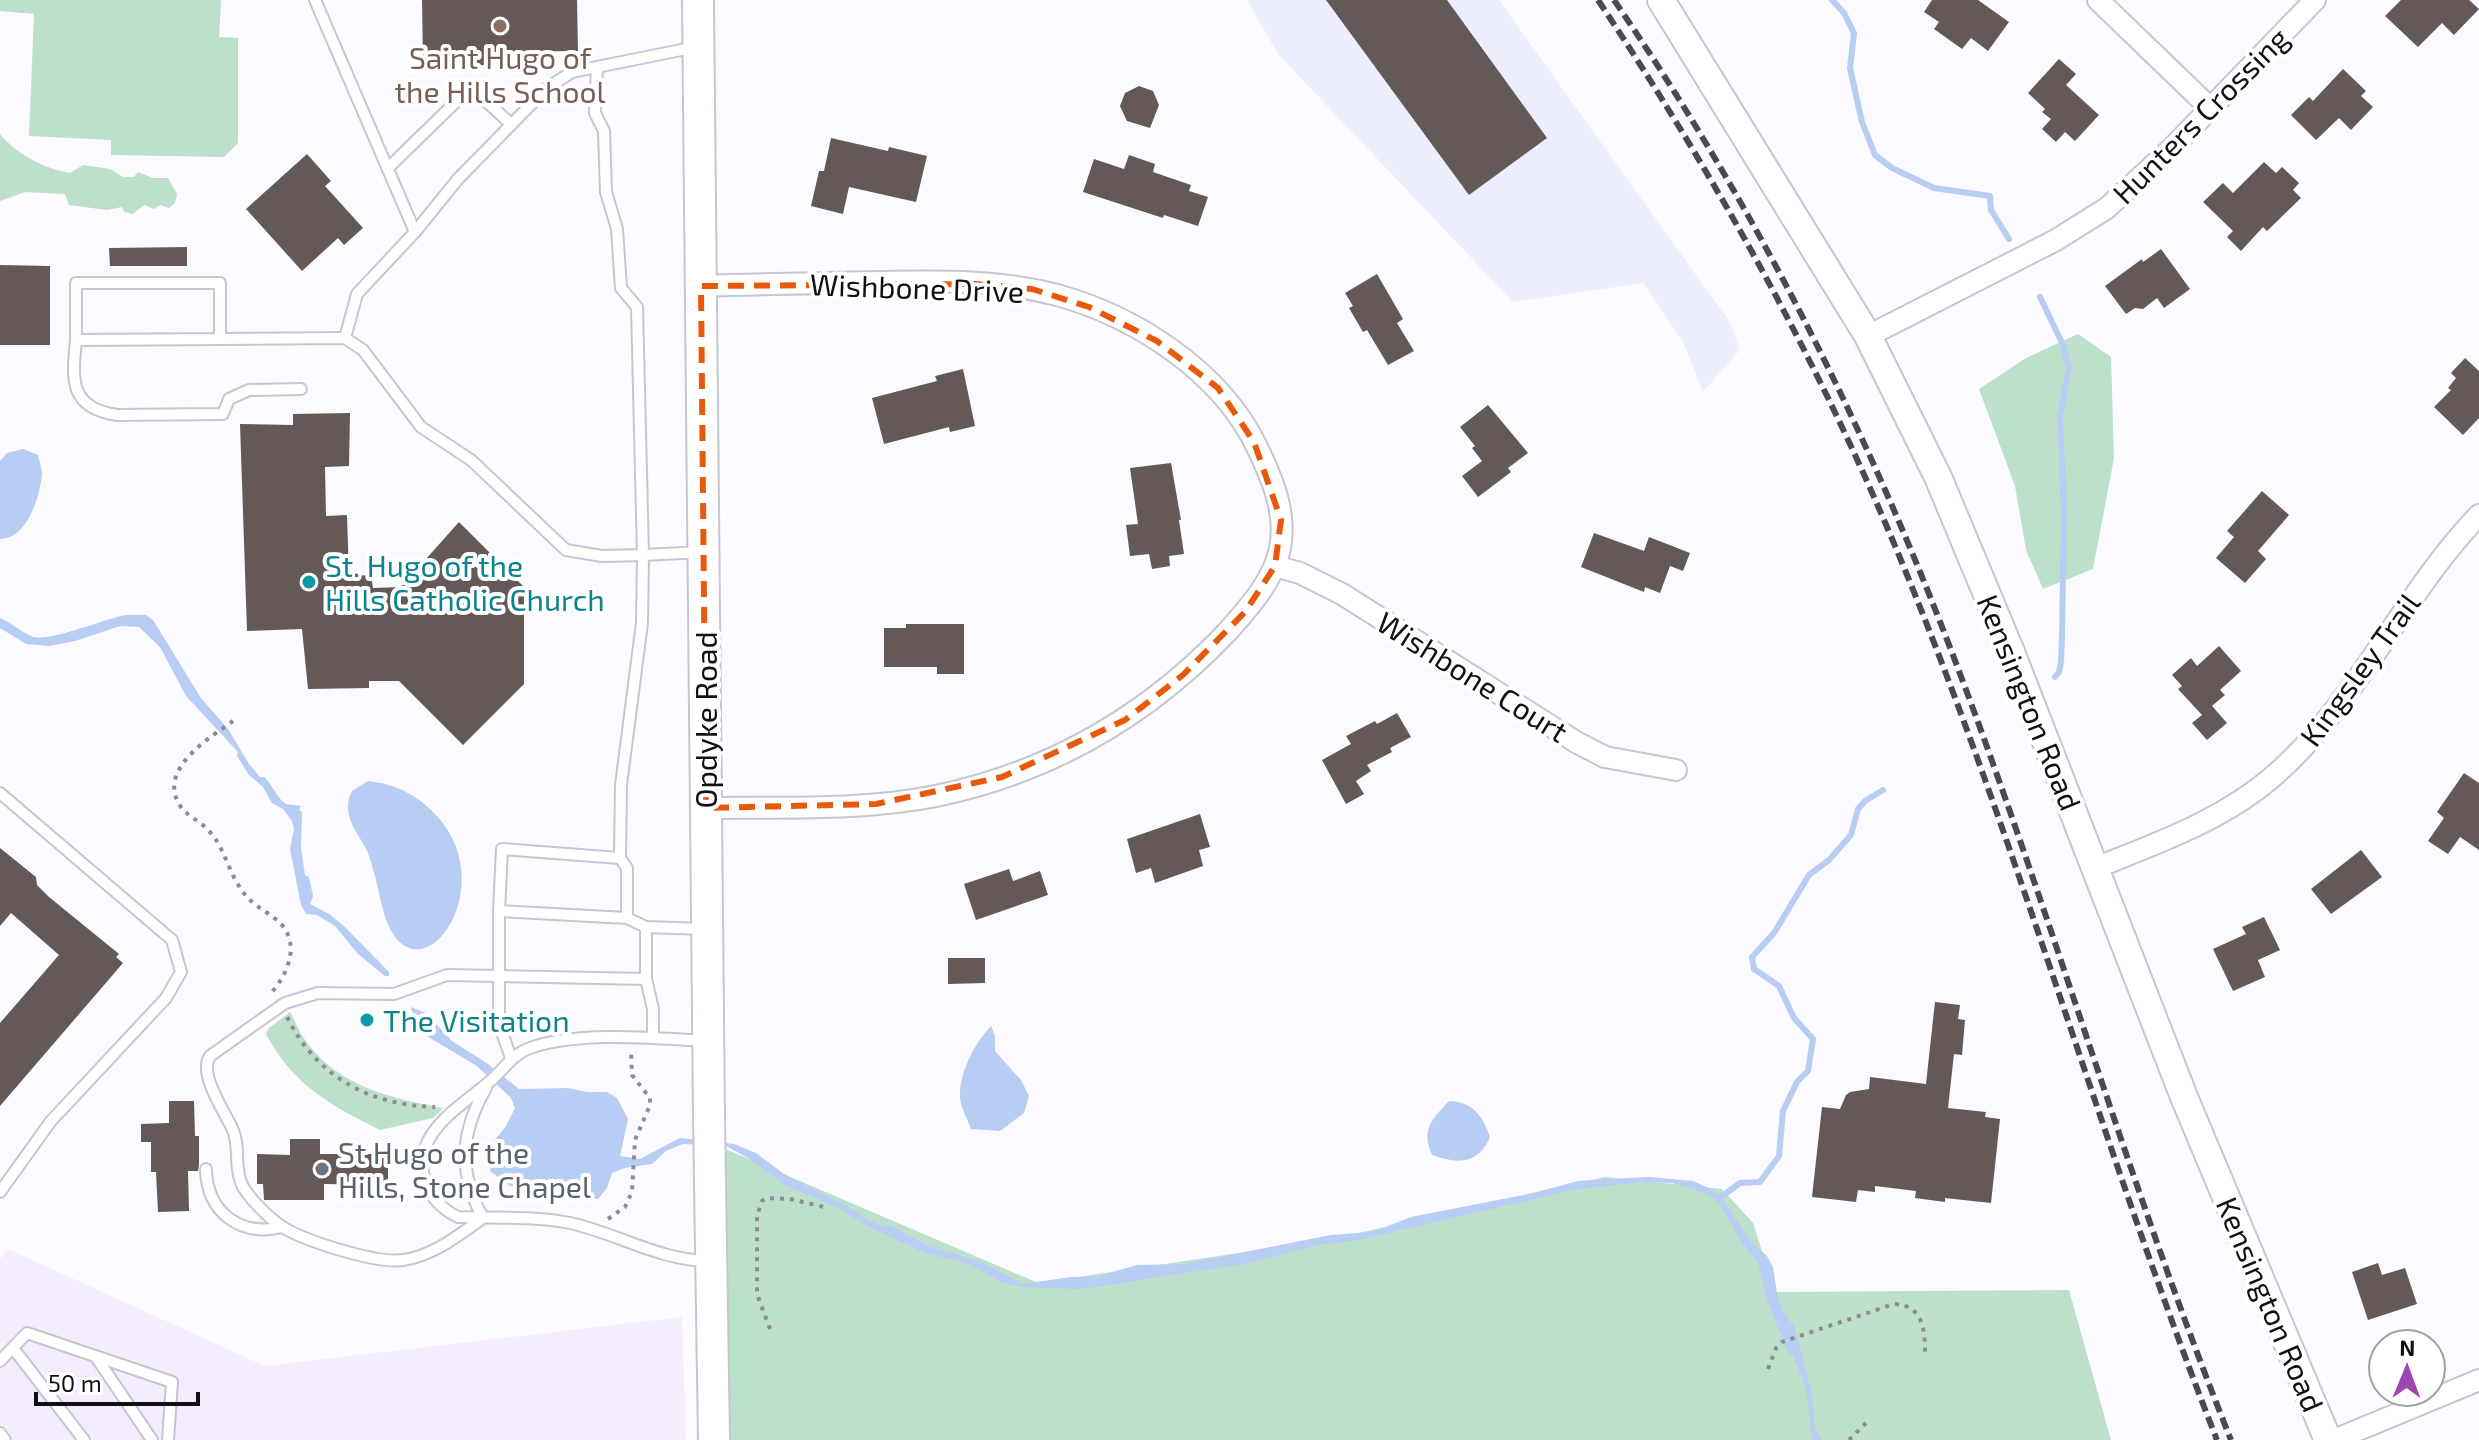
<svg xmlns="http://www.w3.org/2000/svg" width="2479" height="1440" font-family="'Exo 2',sans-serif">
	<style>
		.commercial { fill: #f5edfe }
		.built { fill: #edeefd }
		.green { fill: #bde0cb }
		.water { fill: #b8cdf3 }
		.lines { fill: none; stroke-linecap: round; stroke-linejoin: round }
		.stream { stroke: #b8cdf3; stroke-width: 6 }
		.building { fill: #645957 }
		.service-casing { stroke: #c5c6d0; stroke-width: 14 }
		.minor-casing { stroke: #c5c6d0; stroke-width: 24 }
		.tertiary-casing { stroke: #c5c6d0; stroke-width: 30 }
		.secondary-casing { stroke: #c5c6d0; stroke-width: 34 }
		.path { stroke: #8d8d91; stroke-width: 4; stroke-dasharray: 4 6; stroke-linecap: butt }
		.service { stroke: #fff; stroke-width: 10 }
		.minor { stroke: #fff; stroke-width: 20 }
		.tertiary { stroke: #fff; stroke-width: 26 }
		.secondary { stroke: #fff; stroke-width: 30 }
		.rail { stroke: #4a4a4e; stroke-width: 6; stroke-dasharray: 12 6; stroke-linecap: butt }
		.marked { fill: none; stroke: #e8590c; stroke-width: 6; stroke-dasharray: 16 10; stroke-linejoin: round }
		.education-dot { fill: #8d6e63; stroke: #fff; stroke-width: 3 }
		.culture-dot { fill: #0f9aa8; stroke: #fff; stroke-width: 3 }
		.worship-dot { fill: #6b7280; stroke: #fff; stroke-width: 3 }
		.labels { text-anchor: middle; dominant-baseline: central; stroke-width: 8; stroke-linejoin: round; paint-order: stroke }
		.education-label { font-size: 30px; fill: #785e54; stroke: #fff }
		.street-label { font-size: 30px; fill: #111115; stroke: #fff }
		.culture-label { font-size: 30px; fill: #0d838f; stroke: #fff; text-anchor: start }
		.worship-label { font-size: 30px; fill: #5b616d; stroke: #fff; text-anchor: start }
	</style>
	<rect width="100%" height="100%" fill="#fafaff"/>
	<path class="commercial" d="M8,1249L265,1366L682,1317L686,1440H0V1259Z"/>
	<path class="built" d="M1247,0H1499L1729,321L1740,350L1703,392L1683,342L1643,283L1513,302L1278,54Z"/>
	<g class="green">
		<path d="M0,0H221L219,37L238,38V143L224,157L111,155V140L29,136L34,14L0,11Z"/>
		<path d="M0,134C16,154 45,169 70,173L83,165L110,169L123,177H134L138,172L153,178H168L177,194L175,203L169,208L160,205L154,209L144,205L133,214L124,212L122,207L107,210L69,205L65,194L25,192L0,201Z"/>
		<path d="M2078,334L2111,357L2114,458L2093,569L2043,589L2026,550L2015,486L1979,389L2026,358Z"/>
		<path d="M290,1012C296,1023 301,1036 309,1045C341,1087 394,1099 443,1108L433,1118L380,1130C330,1105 293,1085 266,1034L268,1029Z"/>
		<path d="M723,1148L1038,1283L1332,1239L1605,1177L1722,1189L1753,1223L1775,1292L2069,1290L2111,1440H729Z"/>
	</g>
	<g class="water">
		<path d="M23,449L38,455C39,461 42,468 42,474C40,497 27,539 0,539V461L7,453Z"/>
		<path d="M126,615H146L153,620L201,698L228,729L249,764L260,777H265L281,800L286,804L301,806L299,810L302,812L301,848L305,875L309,877L313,896L310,904L329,914L345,927L389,972V976H385L358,954L335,926L317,915L306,914L301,905L290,849L294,829L292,821L283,809L272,803L263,787L249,775L237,756L238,752L186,696L160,647L139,627L120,626L75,641L49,646L26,644L0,628V618C10,622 25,634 33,637C54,641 103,619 126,615Z"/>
		<path d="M368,781C394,784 414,793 433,812C502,880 430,990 393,934C383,919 380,894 375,876C372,866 370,856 365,847C355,829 341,813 352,791Z"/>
		<path d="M411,1007L426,1013L452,1041L488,1064L519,1089L567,1088L587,1092H607L617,1098L628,1119L620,1156L640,1159L680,1138L734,1144L756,1153L784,1174L849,1207L865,1218L878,1224L892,1226L928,1246L982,1262L1022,1284L1071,1277H1095L1137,1265L1184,1264L1331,1235L1373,1232L1411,1217L1533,1193L1578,1181L1649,1177L1693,1181L1711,1189L1721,1197L1751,1242L1767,1256L1773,1267L1777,1293L1783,1311L1795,1328L1812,1395L1815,1431L1823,1440H1812L1806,1388L1794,1358L1787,1351L1767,1300L1758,1263L1741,1242L1721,1206L1712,1197L1700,1191L1672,1183L1642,1182L1578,1189L1353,1241L1318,1245L1249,1263L1096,1287L1078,1289L1023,1287L1003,1283L969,1264L925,1253L867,1226L840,1209L785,1185L748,1158L726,1146L683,1144L666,1151L652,1164L625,1168L612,1173L607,1188L598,1199L527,1190L510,1186L490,1171L492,1163L488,1149L506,1126L515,1108L511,1098L477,1066L425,1035L415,1021Z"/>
		<path d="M991,1026L995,1036V1051L1021,1080L1029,1096L1024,1113L1000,1131L971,1129C968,1120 961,1108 960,1098C959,1073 974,1044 991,1026Z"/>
		<path d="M1449,1101C1473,1102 1483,1116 1490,1137C1478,1165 1457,1164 1432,1155C1421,1130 1431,1120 1449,1101Z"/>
	</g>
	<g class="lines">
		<g class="stream">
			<path d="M1832,0L1844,13L1854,33L1850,68L1862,122L1875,155L1892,168L1934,188L1990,196L1991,210L2009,239"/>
			<path d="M2040,297L2063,345L2069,368L2060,416L2064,512L2062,637L2061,662L2059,672L2055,677"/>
			<path d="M1721,1197L1740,1183L1760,1182L1779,1156L1783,1111L1797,1082L1808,1071L1813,1039L1794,1018L1779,986L1754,969L1752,957L1774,933L1809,875L1829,860L1851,835L1858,809L1865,801L1883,790"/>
		</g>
	</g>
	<g class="building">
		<path d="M422,0H577L578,51L492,52V65L423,66Z"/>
		<path d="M1326,0H1447L1547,138L1469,195Z"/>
		<path d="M1932,0H1978L2009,22L1988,51L1971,38L1962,49L1934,29L1939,22L1924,12Z"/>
		<path d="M2401,0H2469L2479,9L2454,35L2442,23L2418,47L2385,16Z"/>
		<path d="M2059,59L2076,74L2066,85L2099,115L2075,141L2065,132L2056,142L2042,129L2051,119L2042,112L2045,109L2028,93Z"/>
		<path d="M2343,69L2366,91L2361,96L2373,107L2351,130L2339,118L2316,140L2291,115L2309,97L2313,101Z"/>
		<path d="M1139,86L1153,91L1159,105L1150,128L1127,121L1120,106L1125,93Z"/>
		<path d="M831,138L888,151L889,147L927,156L916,202L849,187L843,214L811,206L819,171H824Z"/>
		<path d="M307,154L331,181L325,186L363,228L344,245L338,238L302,271L246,209Z"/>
		<path d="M1129,155L1155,164L1153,172L1191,185L1189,191L1208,197L1198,226L1164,215L1163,218L1083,192L1094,159L1124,169Z"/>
		<path d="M2264,162L2276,173L2282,167L2299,183L2293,190L2301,198L2267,231L2263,227L2241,251L2227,237L2233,231L2203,202L2223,183L2233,193Z"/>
		<path d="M187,247V266H110L109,248Z"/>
		<path d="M2161,249L2190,289L2164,308L2157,298L2143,309L2135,308L2126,314L2105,286L2142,259L2143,262Z"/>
		<path d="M0,265L50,266V345H0Z"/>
		<path d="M1377,274L1403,319L1397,323L1414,351L1388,365L1367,330L1363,332L1349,308L1353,306L1345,293Z"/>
		<path d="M2465,358L2479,371V418L2463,435L2434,407L2451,390L2448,388L2456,378L2451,373Z"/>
		<path d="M963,369L975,426L950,432L949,427L884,444L872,398L937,381L935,376Z"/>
		<path d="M1488,405L1528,453L1508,468L1511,472L1478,497L1462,476L1482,461L1472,448L1475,446L1460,427Z"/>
		<path d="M350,413L349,466L325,467L326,516L347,515L349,576L371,575L373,588L401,587L459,522L524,587V684L463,745L399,681H369V688L308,689L302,629L247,631L240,424L293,425V414Z"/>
		<path d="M1171,463L1181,520H1179L1184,554L1169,556L1170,566L1152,569L1149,554L1130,556L1126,525L1138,524L1130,468Z"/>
		<path d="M2262,491L2289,515L2258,551L2266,559L2245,583L2216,558L2234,537L2227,531Z"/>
		<path d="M1594,533L1644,551L1649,537L1690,553L1683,571L1670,566L1660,593L1645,587L1644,592L1581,567Z"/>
		<path d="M906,624H964V674H937V667H884V628H906Z"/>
		<path d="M2219,646L2241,671L2220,690L2225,695L2212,706L2227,723L2207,740L2192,723L2202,715L2178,689L2182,686L2172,675L2191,658L2197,666Z"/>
		<path d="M1397,713L1411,737L1390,748L1392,752L1367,765L1371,771L1356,781L1364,794L1346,804L1322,760L1351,744L1346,736L1375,721L1377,724Z"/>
		<path d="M2464,773L2479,783V850L2460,837L2448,854L2428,841L2444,818L2437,812Z"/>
		<path d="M1200,814L1210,847L1199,850L1203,866L1155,883L1151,868L1136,873L1127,839Z"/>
		<path d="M0,848L36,877L37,885L49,897L119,954L116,957L123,963L0,1106V1023L59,955L11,913L0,926Z"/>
		<path d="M2361,850L2382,877L2331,914L2311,889Z"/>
		<path d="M1009,869L1013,881L1040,871L1048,895L976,920L964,884Z"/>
		<path d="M2264,917L2280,950L2258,960L2265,977L2233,991L2213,949L2246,934L2242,927Z"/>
		<path d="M948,958H985V983L948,984Z"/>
		<path d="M1935,1002L1960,1005L1958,1019L1965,1020L1962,1055L1954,1054L1948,1108L1986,1112L1985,1117L2000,1119L1991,1203L1945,1198V1202L1915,1198L1916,1191L1875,1186V1192L1858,1190L1856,1202L1812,1197L1822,1107L1840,1109L1846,1095L1850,1092L1869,1089L1870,1077L1926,1084Z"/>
		<path d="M169,1101H194L195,1136H199V1165L198,1171H188L189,1211L158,1212L156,1172H151V1142H141V1124L169,1123Z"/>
		<path d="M290,1139H320V1154H388V1185L324,1184V1200H264L263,1184H257V1154L290,1155Z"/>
		<path d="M2378,1263L2382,1275L2405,1268L2417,1304L2368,1320L2352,1272Z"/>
	</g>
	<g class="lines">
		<defs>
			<g id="service">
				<path d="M315,0L415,232"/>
				<path d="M388,168L464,94H478L511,124"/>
				<path d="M345,338L357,294L415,232L458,179L547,88L572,72L597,67"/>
				<path d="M220,339V283H76V340L345,338L363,350L421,427L471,460L566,550L602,556L643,555L637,307L621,288L617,229L606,192L604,131L595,113L597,67L696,47"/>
				<path d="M76,340C72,380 69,408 117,415L223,414L229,399L249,390L301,389"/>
				<path d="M0,793L172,940L181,972L166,998L51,1121L0,1192"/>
				<path d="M499,911L627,918L646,927L704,929"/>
				<path d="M627,918V868L620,858L621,785L642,623L643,555L702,552"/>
				<path d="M646,927V979L653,1009V1038"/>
				<path d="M706,1041C654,1038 578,1031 530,1048C511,1055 503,1071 488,1083C458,1108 408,1137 426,1183C432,1199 443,1210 458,1217C495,1218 534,1216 570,1223C616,1233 659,1260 707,1261"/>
				<path d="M511,1058L499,1024V911L502,849L620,858"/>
				<path d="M206,1169C207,1213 241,1237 282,1227"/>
				<path d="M483,1218C459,1235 433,1256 403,1260C377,1264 304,1241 281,1226C268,1217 252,1201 243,1187C233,1168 241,1146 232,1128C224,1111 198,1073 210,1056L285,1003L318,993L394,994L447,975L646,979"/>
				<path d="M483,1218C458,1172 460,1133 486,1088"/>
				<path d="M13,1348L84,1440"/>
				<path d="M96,1357L152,1440"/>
				<path d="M0,1361L27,1333L172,1382L168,1440"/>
				<path d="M0,1433L5,1440"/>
			</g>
			<g id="minor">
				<path d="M2098,0L2210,108"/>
				<path d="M701,286C762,284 822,283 883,282C941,281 1001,280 1057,295C1137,317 1221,372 1257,447C1272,478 1287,513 1280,548C1274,580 1250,606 1229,630C1149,715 1051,772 936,796C861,811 782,807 706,808"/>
				<path d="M1868,336L2056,240L2107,208L2172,148L2315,0"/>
				<path d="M1275,566L1300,573L1342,594L1576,742L1605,757L1676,770"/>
				<path d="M2095,868C2158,843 2226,819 2277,773C2357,702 2403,594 2479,515"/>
				<path d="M2334,1440L2479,1380"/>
			</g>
			<path id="tertiary" d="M1661,0L1868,336L1938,477L2011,652L2184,1097L2328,1440"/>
			<path id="secondary" d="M698,0L709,1117L714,1440"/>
		</defs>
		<use href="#service" class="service-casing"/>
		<use href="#minor" class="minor-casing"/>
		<use href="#tertiary" class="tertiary-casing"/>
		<use href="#secondary" class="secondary-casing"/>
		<g class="path">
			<path d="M233,721C211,737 162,766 177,800C183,815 198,819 208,830C224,846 228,871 241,889C250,904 265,910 278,921C301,942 289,972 272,992"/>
			<path d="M287,1017C317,1077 369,1105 435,1107"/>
			<path d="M608,1219L625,1207L632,1192L635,1140L650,1105V1098L632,1075L631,1052"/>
			<path d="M770,1329L757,1294V1216L762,1201L767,1198L790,1199L824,1207"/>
			<path d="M1768,1369L1776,1348L1782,1342L1894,1304C1925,1305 1925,1333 1925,1357"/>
			<path d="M1849,1440L1866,1423"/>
		</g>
		<use href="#service" class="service"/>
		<use href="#minor" class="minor"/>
		<use href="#tertiary" class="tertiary"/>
		<use href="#secondary" class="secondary"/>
		<g class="rail">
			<path d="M1598,0C1718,180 1823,369 1905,570C2022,855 2104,1153 2217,1440"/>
			<path d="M1614,0C1745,191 1852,399 1937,614C2044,886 2122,1168 2231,1440"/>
		</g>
	</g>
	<path class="marked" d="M975,284L1032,289L1089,307L1157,341L1218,388L1254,442L1281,520L1275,566L1245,612L1183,675L1125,720L1002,777L876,804L706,808L701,286Z"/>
	<circle class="education-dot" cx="500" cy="26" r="8"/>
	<g class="culture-dot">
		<circle cx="309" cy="582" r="8"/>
		<circle cx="367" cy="1020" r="8"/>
	</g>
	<circle class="worship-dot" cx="322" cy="1169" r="8"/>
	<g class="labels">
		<g class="education-label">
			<text x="500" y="57">Saint Hugo of<tspan x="500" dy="34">the Hills School</tspan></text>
		</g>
		<g class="street-label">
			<text transform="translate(2200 115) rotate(-45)">Hunters Crossing</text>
			<text transform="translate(917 287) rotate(2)">Wishbone Drive</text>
			<text transform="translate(2359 669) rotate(-54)">Kingsley Trail</text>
			<text transform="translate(1473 676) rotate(32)">Wishbone Court</text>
			<text transform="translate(2030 702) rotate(68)">Kensington Road</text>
			<text transform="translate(705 720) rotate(-90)">Opdyke Road</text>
			<text transform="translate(2271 1304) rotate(67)">Kensington Road</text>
		</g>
		<g class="culture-label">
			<text x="325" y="565">St. Hugo of the<tspan x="325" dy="34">Hills Catholic Church</tspan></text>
			<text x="383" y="1020">The Visitation</text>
		</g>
		<g class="worship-label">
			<text x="338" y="1152">St Hugo of the<tspan x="338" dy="34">Hills, Stone Chapel</tspan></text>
		</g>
	</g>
	<g transform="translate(2407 1368) rotate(1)"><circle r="38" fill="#ffffff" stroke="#a0a0a1" stroke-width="2"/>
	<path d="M0-6L14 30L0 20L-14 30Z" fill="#9f45b0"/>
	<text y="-12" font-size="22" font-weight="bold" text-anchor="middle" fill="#111115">N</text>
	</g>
	<path d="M36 1392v12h162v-12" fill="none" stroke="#111115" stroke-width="4"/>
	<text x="48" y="1392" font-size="24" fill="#111115" stroke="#ffffff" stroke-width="6" paint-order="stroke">50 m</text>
</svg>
